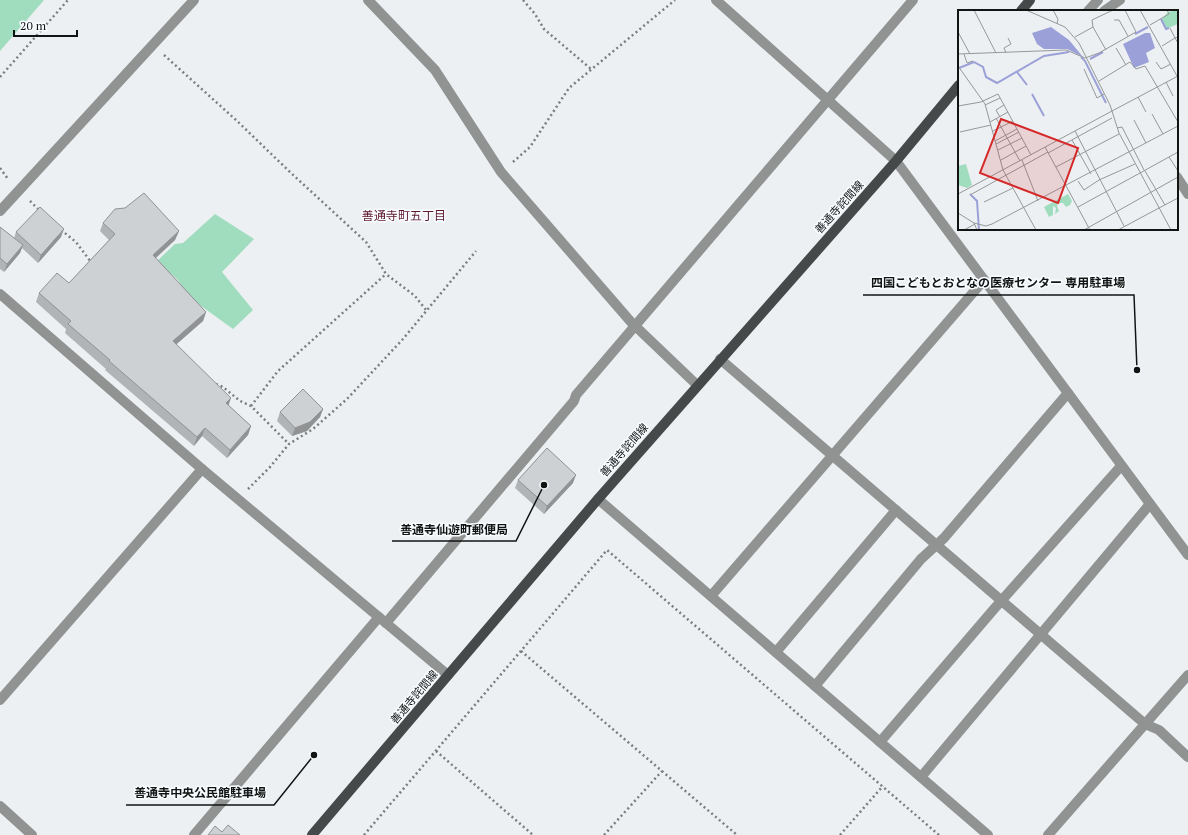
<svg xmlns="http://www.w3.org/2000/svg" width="1188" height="835" font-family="'PT Serif','Noto Sans JP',serif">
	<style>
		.green { fill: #a0ddbf }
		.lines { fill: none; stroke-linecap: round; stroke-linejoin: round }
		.path { stroke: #7b7e7f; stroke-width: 2.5; stroke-dasharray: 2 3; stroke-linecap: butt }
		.service { stroke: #919393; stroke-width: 10 }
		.minor { stroke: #919393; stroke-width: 10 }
		.tertiary { stroke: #919393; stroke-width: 10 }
		.primary { stroke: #464949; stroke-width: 10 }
		.wall { fill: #b1b4b6 }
		.shaded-wall { fill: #909294 }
		.building { fill: #ced1d4; stroke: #909294 }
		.labels { text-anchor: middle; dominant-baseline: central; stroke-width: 3; stroke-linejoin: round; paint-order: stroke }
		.street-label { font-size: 11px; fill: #121414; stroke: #f9fdff }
		.neighbourhood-label { font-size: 12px; fill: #5d182b; stroke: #f9fdff }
		.inset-river { fill: none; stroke: #9ba0d9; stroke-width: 2 }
		.inset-road { fill: none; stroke: #959899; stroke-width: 1 }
		.view { fill: #d62828; fill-opacity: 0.15; stroke: #d62828; stroke-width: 2 }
		.inset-edge { fill: none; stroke: #121414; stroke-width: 2 }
		.leader { fill: none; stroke: #121414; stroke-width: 1.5 }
		.callout-dot { fill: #121414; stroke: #f9fdff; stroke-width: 1.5 }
		.callout-label { font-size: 12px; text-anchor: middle; font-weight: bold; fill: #121414; stroke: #f9fdff; stroke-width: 3; stroke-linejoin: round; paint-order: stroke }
	</style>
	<rect width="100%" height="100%" fill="#ecf0f2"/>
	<g class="green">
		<path d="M0,0H44L0,51Z"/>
		<path d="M215,214L254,239L222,272L253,310L233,329L197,303C184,299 185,293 180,283C175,275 163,268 156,262L175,244L183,243Z"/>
	</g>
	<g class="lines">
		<g class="path">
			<path d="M523,0L535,14L544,29L591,69"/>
			<path d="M164,55L236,120L291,173L366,242L386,274L415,296L426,310"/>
			<path d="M0,77L68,0"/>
			<path d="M513,162L530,147L569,88L675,0"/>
			<path d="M0,168L8,179"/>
			<path d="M30,201L39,210"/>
			<path d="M61,230L76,242L91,262"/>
			<path d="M216,384L223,387L240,401L251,406L289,444"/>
			<path d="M251,406L278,371L386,274"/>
			<path d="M248,489L270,467L289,444L313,429L347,399L403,339L476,251"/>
			<path d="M521,651L737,835"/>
			<path d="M436,751L533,835"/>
			<path d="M364,835L607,550L939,835"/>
			<path d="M604,835L662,771"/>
			<path d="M840,835L883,786"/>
		</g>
		<g class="service">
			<path d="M1088,11L1098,0"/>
			<path d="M1104,11L1120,0"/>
			<path d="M1177,177L1188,194"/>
			<path d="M776,652L896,510"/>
		</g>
		<g class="minor">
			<path d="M368,0L435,70L501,172L631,322L697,385"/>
			<path d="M716,0L896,161"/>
			<path d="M0,211L194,0"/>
			<path d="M0,294L202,469L448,675"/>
			<path d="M720,359L1145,724L1159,730L1188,757"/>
			<path d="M598,499L988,835"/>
			<path d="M711,596L984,280"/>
			<path d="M386,623L574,401L576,395L913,0"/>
			<path d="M815,686L921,559L944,538L1068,393"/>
			<path d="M0,700L202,469"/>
			<path d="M880,742L994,609L1121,466"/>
			<path d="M921,777L1150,504"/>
			<path d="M0,806L32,835"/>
			<path d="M194,835L379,617"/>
			<path d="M1048,835L1188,675"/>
		</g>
		<path class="tertiary" d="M896,161L1188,555"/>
		<g class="primary">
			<path d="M1021,11L1030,0"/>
			<path d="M312,835L598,499L896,161L959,85"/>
		</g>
	</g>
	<g class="wall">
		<path d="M103,223L179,231L175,240L156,258L206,312L203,321L176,344L228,405L251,426L248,435L227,458L202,436L194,446L105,370L106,369L65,333L66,329L36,302L39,293L69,283L109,240L100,231Z"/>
		<path d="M0,227L14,238L16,232L61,237L38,263L22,248L20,253L4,272L0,269Z"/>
		<path d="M323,409L320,417L307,431L292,436L277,421L280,412Z"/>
		<path d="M518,480L573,483L544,514L515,488Z"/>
	</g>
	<g class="shaded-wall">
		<path d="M64,229L61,237L38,263L41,255Z"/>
		<path d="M179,231L175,240L149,264L153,255Z"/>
		<path d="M23,245L20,253L4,272L7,264Z"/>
		<path d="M206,312L203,321L170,350L173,341Z"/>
		<path d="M231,398L228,407L226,403Z"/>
		<path d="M323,409L320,417L307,431L292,436L295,428Z"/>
		<path d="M251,426L248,435L227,458L230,450Z"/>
		<path d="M205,428L202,436L194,446L197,437Z"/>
		<path d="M576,475L573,483L544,514L547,506Z"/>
	</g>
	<g class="building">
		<path d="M144,193L179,231L153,255L206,312L173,341L231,398L226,403L251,426L230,450L205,428L197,437L109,361L110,360L68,324L71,321L39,293L57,273L69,283L115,234L103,223L115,209L125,208Z"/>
		<path d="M40,207L64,229L41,255L16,232Z"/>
		<path d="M0,227L23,245L7,264L0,258Z"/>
		<path d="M303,389L323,409L310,422L295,428L280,412Z"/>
		<path d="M547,448L576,475L547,506L518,480Z"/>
		<path d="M228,825L240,835H208L215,826L222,832Z"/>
	</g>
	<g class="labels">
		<g class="street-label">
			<text transform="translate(839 207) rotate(-48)">善通寺詫間線</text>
			<text transform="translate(624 450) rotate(-49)">善通寺詫間線</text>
			<text transform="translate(414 697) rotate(-50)">善通寺詫間線</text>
		</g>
		<g class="neighbourhood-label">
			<text x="404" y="215">善通寺町五丁目</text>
		</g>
	</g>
	<g transform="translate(958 10)">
		<rect width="220" height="220" fill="#ecf0f2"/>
		<path d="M220,0V14L208,19L203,10L210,2ZM8,154L14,175L9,178L0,175V156ZM110,184L114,191L112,195L108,197L105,193H100L99,196L101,201L97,204L98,198L95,196V205L91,207L86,197Z" fill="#a0ddbf"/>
		<path d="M93,17L111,30L125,47L109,39H86L79,34L74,23ZM187,23H192L197,38L188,43L191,52L176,58L165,34Z" fill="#9ba0d9"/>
		<path class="inset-river" d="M203,9L208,19L211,18M177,24L190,17M123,47L127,51L148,93M132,49L145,42M1,58L16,52L25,57L28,67L39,73L86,46L111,42M59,62L69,75M74,84L86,106M12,184L19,191L21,220"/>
		<path class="inset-road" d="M16,0L38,43M68,0L107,17L121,33L152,95L161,123L213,220M95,0L100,9L99,14M182,0L219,66M156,10H161L170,26M192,15L211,4L209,0M135,17L148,40M212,18L217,28L220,27M0,22L12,44M117,27L135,17L134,10L155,0M204,36L217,28L220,33M158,38L168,55M48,43L46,38L53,34L50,28M0,44L108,40L127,48L141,43L178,22L167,0M6,44L9,53L15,51M198,52L203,59L213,54M0,56L27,94L45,160L78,220M126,59L139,88L146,84M141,71L172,52L178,59L187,56L220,112M208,72L215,86M180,87L188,102M27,95L42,88M0,96L23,92L40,84L73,145M154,101L220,66M194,104L205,124M42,107L38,100L46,95M38,108L62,151M176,110L188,133M32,112L50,102M159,118L164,117L186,160M35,121L55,111M117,121L166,216M2,122L33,115M114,130L133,164M37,131L59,119M38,134L61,122M87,137L132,220M40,140L64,128M90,143L154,108M211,147L220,161M43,150L68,136M64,150L80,191M98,157L161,124M187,161L207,195M182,163L220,142M120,171L126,180L141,170L177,154M0,184L154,101M12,185L90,142M26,192L55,178M120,197L182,163M201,198L220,188M0,203L16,213L19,220M16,213L28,216L34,214L220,116M6,220L17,214M126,220L220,167M160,220L201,198"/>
		<path class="view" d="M43,109L120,138L100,193L22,163Z"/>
		<rect width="220" height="220" class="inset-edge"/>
	</g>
	<path class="leader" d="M1137 370L1134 295H863M544 485L516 541H392M314 755L274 805H126"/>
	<g class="callout-dot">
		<circle cx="1137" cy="370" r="4"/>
		<circle cx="544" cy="485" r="4"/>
		<circle cx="314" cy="755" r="4"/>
	</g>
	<g class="callout-label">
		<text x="998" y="287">四国こどもとおとなの医療センター 専用駐車場</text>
		<text x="454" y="534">善通寺仙遊町郵便局</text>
		<text x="200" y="797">善通寺中央公民館駐車場</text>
	</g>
	<path d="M14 30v6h63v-6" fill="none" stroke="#121414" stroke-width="2"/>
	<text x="20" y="30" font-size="12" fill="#121414" stroke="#f9fdff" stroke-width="3" paint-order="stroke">20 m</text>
</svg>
